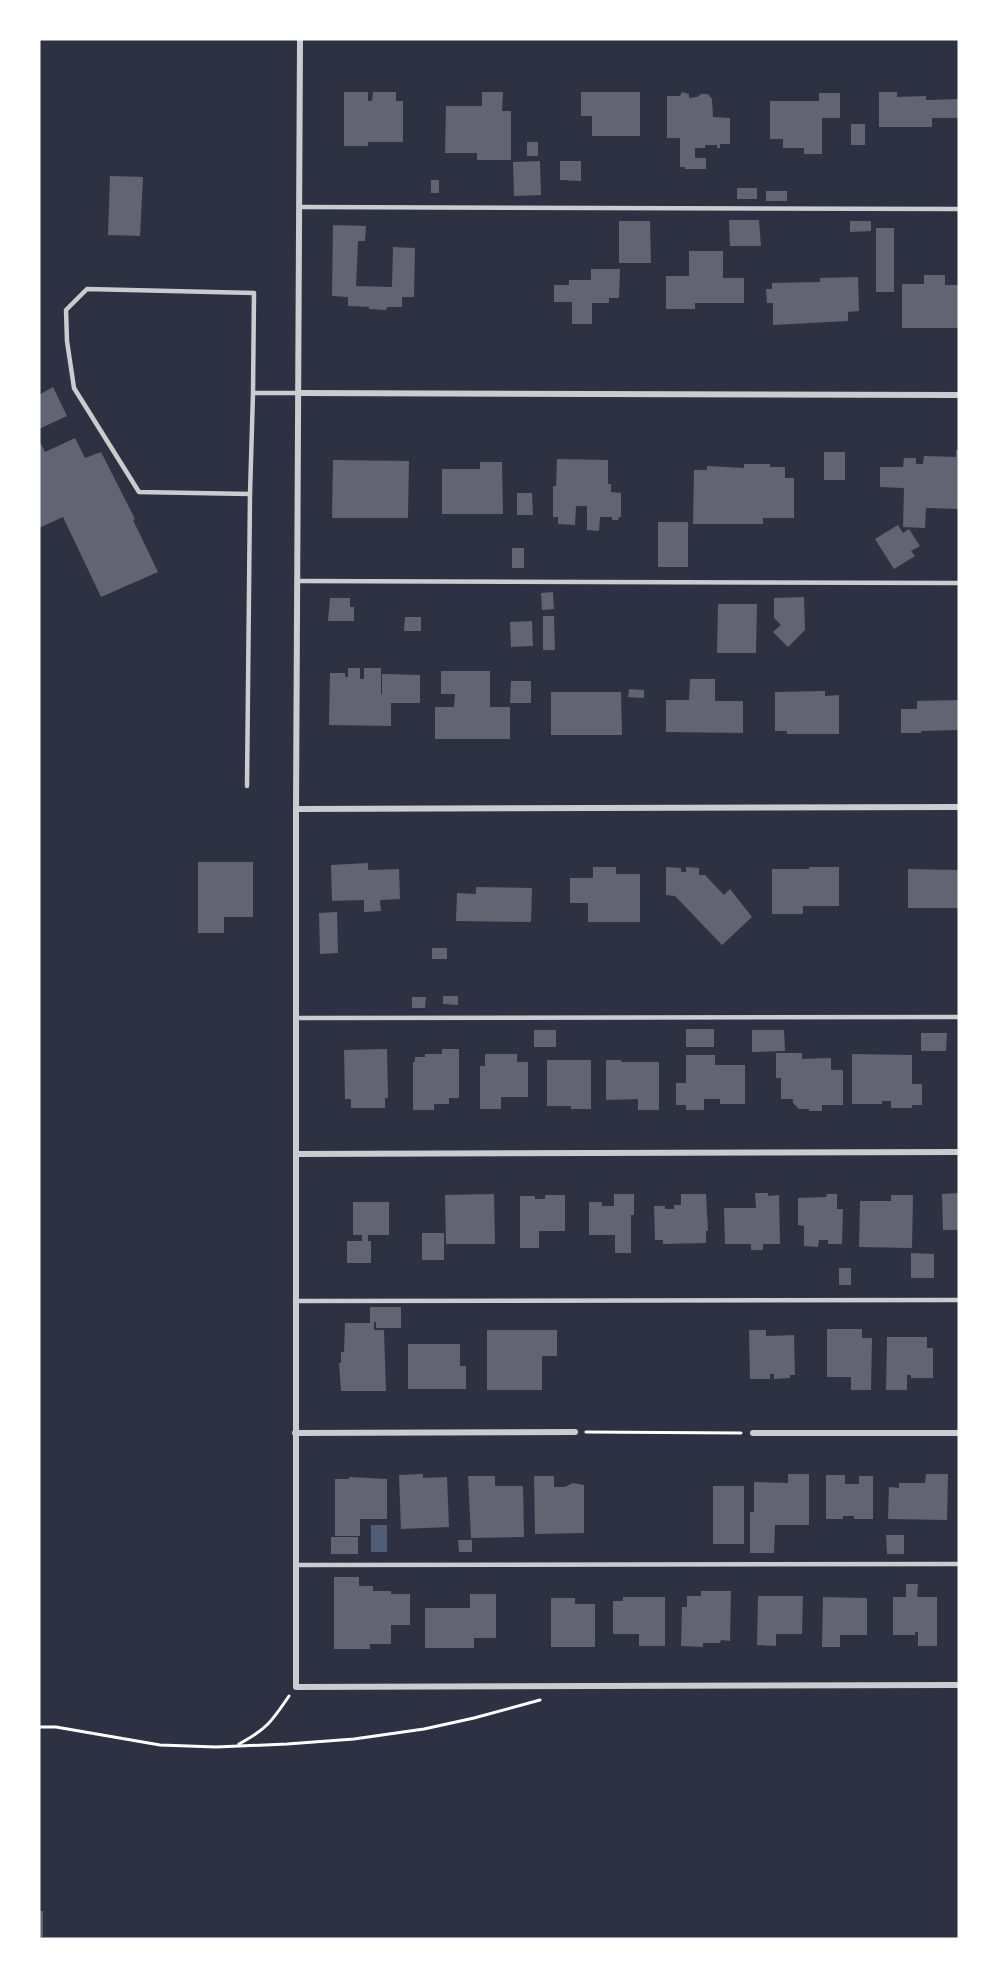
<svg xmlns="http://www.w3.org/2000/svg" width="998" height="1978" font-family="'DM Sans',sans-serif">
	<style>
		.water { fill: #4f5d75 }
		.building { fill: #626471 }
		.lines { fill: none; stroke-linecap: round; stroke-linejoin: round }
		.path { stroke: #fff; stroke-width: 3 }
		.service { stroke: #caccd0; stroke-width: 4.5 }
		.minor { stroke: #caccd0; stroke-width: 6 }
	</style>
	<rect width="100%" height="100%" fill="#2d3142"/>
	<rect class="water" x="371" y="1525" width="16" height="27"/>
	<g class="building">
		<path d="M344,92H368V101H372L373,92H396V101H403V142H368V146H344Z"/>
		<path d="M482,92H503L502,111H511V160H477V153H445L446,106H482Z"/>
		<path d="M581,92H640V136H592V116H581Z"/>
		<path d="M682,92L689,94V98L697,97L701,94H708L712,99L713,117L730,118V144H720V148H717V145H705V148H695V158H706V169H685V167H680V138H667V96H680Z"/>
		<path d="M879,92H897V97L926,96V100L958,99L959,118H932V127H879Z"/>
		<path d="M819,93H840V118H822V154H804V148H783V139H770V101H819Z"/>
		<rect x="851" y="124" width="14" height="21"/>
		<rect x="527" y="142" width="11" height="14"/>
		<path d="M540,161L541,195L514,196L513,162Z"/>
		<path d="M560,161H581V181L560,180Z"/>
		<path d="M110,176L143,177L140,236L108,235Z"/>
		<rect x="431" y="180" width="8" height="13"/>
		<rect x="737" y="188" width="20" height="11"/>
		<rect x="766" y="191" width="21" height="10"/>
		<path d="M729,220H759L761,246H730Z"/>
		<path d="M619,221H650L651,263H619Z"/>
		<path d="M850,221H871V231L850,232Z"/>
		<path d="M333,225L366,226L365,241H358L356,286L392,287L393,247L415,248L414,297H402V307H387L386,310L369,309V307L348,306V297L332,296Z"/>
		<rect x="876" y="228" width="18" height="64"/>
		<path d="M689,251H723V278H744V303H695V309H666V276H689Z"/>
		<path d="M591,269H620L619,298H609V303H592V324H572V302H554V285H569V280H591Z"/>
		<path d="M924,275H945V285H959V328H902V284H924Z"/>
		<path d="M858,277L859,311L848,312V321L773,325V303H767L766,289H772V283L820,282V278Z"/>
		<path d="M53,387L67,416L39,429V395Z"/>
		<path d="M75,438L85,458L101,452L135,519L133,520L158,572L101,597L63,517L39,528V440L45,452Z"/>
		<path d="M956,450H959V509L926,508L925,528L903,527L904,488L880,487V467H903L904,458H916V464H923L924,456L956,457Z"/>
		<rect x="824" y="452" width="21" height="28"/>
		<path d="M557,459L608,460V484H611V492L621,493V517H619L618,520H612V517H600L599,531L587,530V506H576L575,525L558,524V517H553V486H556Z"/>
		<path d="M333,460L409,461L408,518H332Z"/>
		<path d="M480,462H502L503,514H442V469H480Z"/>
		<path d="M744,464H770V467H785V478H794V518H763V524H693L694,470H707V466L744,468Z"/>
		<path d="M517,493H532L533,515H517Z"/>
		<rect x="658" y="522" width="30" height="45"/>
		<path d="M898,525L903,533L909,529L920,546L911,551L915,556L894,569L875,539Z"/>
		<rect x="512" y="548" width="12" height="20"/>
		<path d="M553,592L554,609L542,610L541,593Z"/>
		<path d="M804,597L805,630L788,647L773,632L781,625L774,618V598Z"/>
		<path d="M330,598H350V607H354V621H328Z"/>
		<path d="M718,604H757L756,653H717Z"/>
		<path d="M543,616H554L555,650H543Z"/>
		<path d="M405,617H421V631H404Z"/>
		<path d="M532,621L533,646L511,647L510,622Z"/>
		<path d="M348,668H360V679H364V668H381V694H382V674L420,675V703H391V726L329,725L330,673H345V677H348Z"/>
		<path d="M441,671H490V707H510V739H435V707H454L455,694H441Z"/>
		<path d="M690,679H715V701H743V733L666,732V700H689Z"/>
		<path d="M511,681H531V703H510Z"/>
		<path d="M629,689L644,690V698L628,697Z"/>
		<path d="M825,691V696L839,695V734H787V731H775V692Z"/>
		<path d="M551,692H621L622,735H551Z"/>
		<path d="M959,700V730L921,731V733H901V709H917V701Z"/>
		<path d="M198,862H253V917H224V933H198Z"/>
		<path d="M368,863V870L399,869L400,899L380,900L381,911L364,912V900L332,901L331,865Z"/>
		<path d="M593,867H616V874H640V922H588V903H570V878H593Z"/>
		<path d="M666,867L681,868V872H686V867L699,868V875H705L724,895L730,889L752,917L722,945L675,896L666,895Z"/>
		<path d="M809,867H839V906H803V914H772V869H809Z"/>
		<path d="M908,869L959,870V908H908Z"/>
		<path d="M476,887L532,888L531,922L456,921L457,893L476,894Z"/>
		<path d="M337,912L338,953L320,954L319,913Z"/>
		<rect x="432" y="948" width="15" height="11"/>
		<path d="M443,996H458V1005L443,1004Z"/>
		<path d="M412,997H426L425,1008H412Z"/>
		<rect x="686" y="1029" width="28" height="18"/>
		<rect x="534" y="1030" width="22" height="17"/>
		<path d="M752,1030H784L785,1051L752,1052Z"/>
		<path d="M921,1033H947L946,1051H921Z"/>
		<path d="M387,1049L388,1098H385V1108H351V1099H345L344,1050Z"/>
		<path d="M442,1049H459V1098H449V1104H434V1110H413V1062H415V1057H425V1054H442Z"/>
		<path d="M776,1053H802V1059L831,1058V1070H843V1105H822V1111H809V1109H799L793,1103V1099H781V1078H776Z"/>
		<path d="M485,1054H517V1062H528V1097H501V1109H480V1066H485Z"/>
		<path d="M852,1054L912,1055V1084H922V1105H912V1108H891V1101H882V1104H852Z"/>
		<path d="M686,1055H715V1065H745V1104H720V1099H704V1110H686V1105H676V1083H686Z"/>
		<path d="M547,1060H591V1109H571V1106H547Z"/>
		<path d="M606,1060H621V1062H659V1110H638V1099L606,1100Z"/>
		<path d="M755,1193H768V1196L779,1195L780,1244H763V1250H751V1244H725L724,1208H756Z"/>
		<path d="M959,1193V1230H943L942,1194Z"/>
		<path d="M494,1194L495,1244H446L445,1195Z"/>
		<path d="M614,1194H634V1215H631V1253H615V1235H589V1202H602V1206H614Z"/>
		<path d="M681,1194H706L708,1231H706V1243L663,1244V1240H655L654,1206H665V1209H674V1205H681Z"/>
		<path d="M827,1194H837V1209H843L842,1244H828V1240H819L818,1247L804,1246V1226L798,1225V1198L826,1197Z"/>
		<path d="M545,1195H565V1231H539V1248H520V1196H535V1199H545Z"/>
		<path d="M891,1195H913L912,1248L859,1247L860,1201H891Z"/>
		<path d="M353,1202H389V1235H368V1241H371V1263H347V1241H362V1235H353Z"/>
		<rect x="422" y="1233" width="22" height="27"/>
		<path d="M911,1253L934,1254V1278H911Z"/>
		<rect x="839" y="1268" width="12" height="17"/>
		<path d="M370,1307H401V1328H376V1322H374V1330H384L386,1391H341L339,1363H341V1352H344L345,1323H370Z"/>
		<path d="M827,1329H862V1338H872L871,1390H851V1377H827Z"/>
		<path d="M487,1330H557V1356H542V1390H487Z"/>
		<path d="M749,1330H766V1336L794,1335L795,1375H790V1378L774,1379V1374H770V1379H750Z"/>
		<path d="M887,1337H927V1348H933V1378H911V1375H907V1390H886Z"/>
		<path d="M408,1344H460V1366H466V1389H408Z"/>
		<path d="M423,1474V1478L447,1477L449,1527L401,1529L399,1475Z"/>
		<path d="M788,1474H809V1525H775L774,1553H750V1512H754V1482L788,1483Z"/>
		<path d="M926,1474H948L947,1520L888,1519L889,1487L899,1488V1483H925Z"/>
		<path d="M826,1475H845V1484H859V1476H873V1519H854V1516H843V1519H826Z"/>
		<path d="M468,1476H495V1486H523L524,1537L471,1538Z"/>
		<path d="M534,1476H554V1487H565L573,1483L584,1485V1533L535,1534Z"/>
		<path d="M349,1477L387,1479V1519H360V1536H335V1479H349Z"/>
		<rect x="713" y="1486" width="31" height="58"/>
		<path d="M886,1535H904V1554H887Z"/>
		<rect x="331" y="1537" width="27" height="17"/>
		<path d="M458,1540H472V1552H459Z"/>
		<path d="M334,1577H359V1586H373V1591H391V1594H410V1625H391V1644H370V1649H334Z"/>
		<path d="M906,1584H918L917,1597H937V1646H918V1632H915V1635H893V1597H906Z"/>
		<path d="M701,1591H731L730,1641L721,1640L720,1643H703V1647L681,1646L682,1607H687V1596H701Z"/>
		<path d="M470,1594H496V1638H474V1648H425V1608H470Z"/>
		<path d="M758,1596H803L802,1634H776V1646L757,1645Z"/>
		<path d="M623,1597H665V1646H639V1634H613V1601H623Z"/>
		<path d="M823,1597L867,1598V1635H840V1647H822Z"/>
		<path d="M551,1598H575V1604H595V1647H551Z"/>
		<rect x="39" y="1911" width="4" height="26"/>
	</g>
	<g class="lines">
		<g class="path">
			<path d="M586,1432L741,1433"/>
			<path d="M39,1727H56L160,1745L216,1747L287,1744L354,1739L424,1729L474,1718L540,1700"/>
			<path d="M239,1744C267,1729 272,1721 289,1696"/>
		</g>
		<g class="service">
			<path d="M299,207L959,209"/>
			<path d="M253,393L250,494L139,492L74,388L67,341L66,310L87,289L254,293L253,393H298"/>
			<path d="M298,581L959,583"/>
			<path d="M247,786L250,494"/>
			<path d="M297,1018L959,1017"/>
			<path d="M295,1301L959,1300"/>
			<path d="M296,1565L959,1564"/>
		</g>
		<g class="minor">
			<path d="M300,39L296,809V1687L959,1685"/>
			<path d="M298,393L959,395"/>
			<path d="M296,809L959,807"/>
			<path d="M296,1154L959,1152"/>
			<path d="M295,1433L575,1432"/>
			<path d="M753,1433H959"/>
		</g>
	</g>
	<rect width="998" height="1978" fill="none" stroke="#ffffff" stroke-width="81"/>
</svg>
